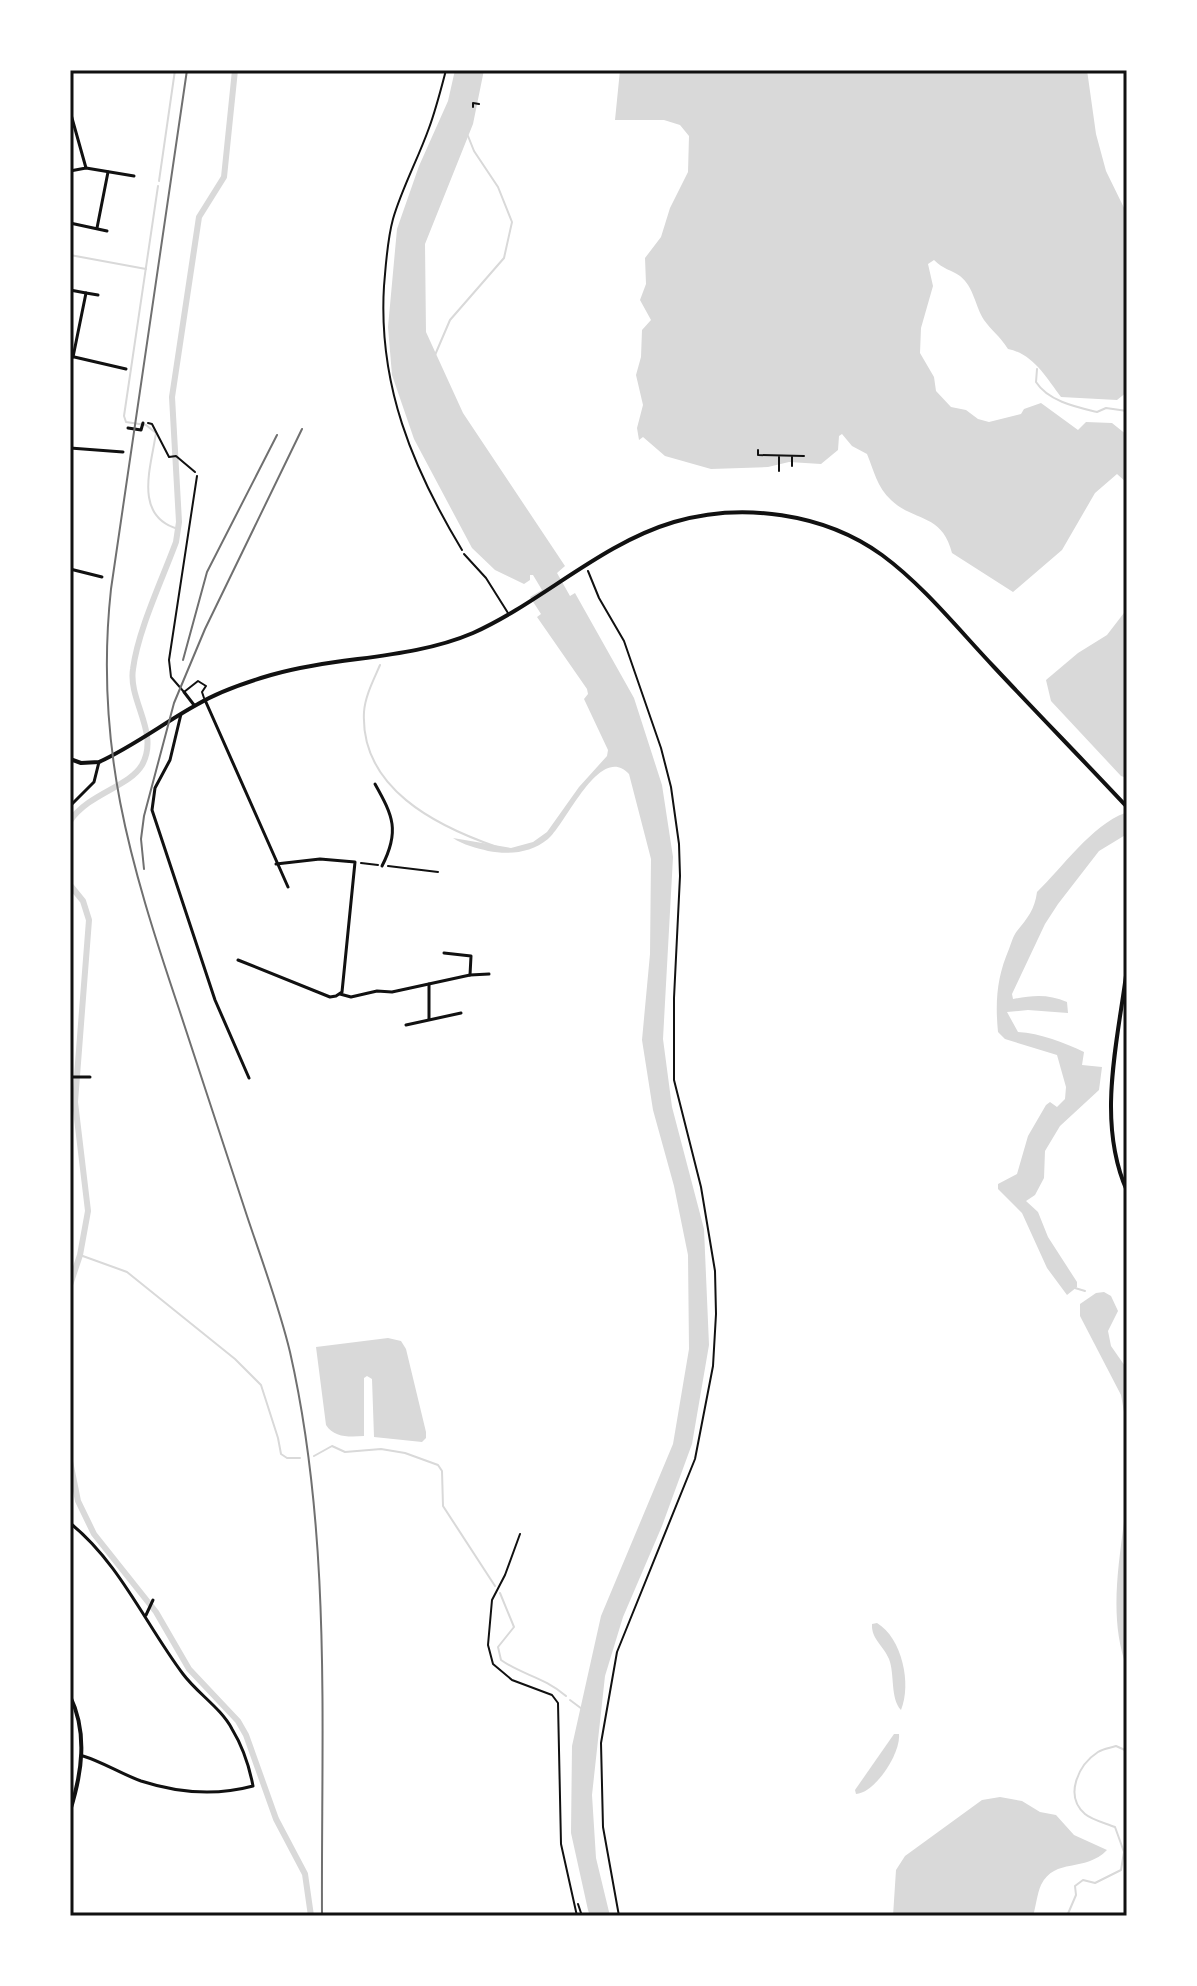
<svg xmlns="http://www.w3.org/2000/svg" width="1197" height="1986" font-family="'Fira Sans Condensed',sans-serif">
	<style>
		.water { fill: #d9d9d9 }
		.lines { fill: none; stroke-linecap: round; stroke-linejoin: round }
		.stream { stroke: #d9d9d9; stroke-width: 2 }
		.canal { stroke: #d9d9d9; stroke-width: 6 }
		.path { stroke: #111; stroke-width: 2 }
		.service { stroke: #111; stroke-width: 2 }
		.minor { stroke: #111; stroke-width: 3 }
		.tertiary { stroke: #111; stroke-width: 4 }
		.rail { stroke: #707070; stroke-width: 2 }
		.neatline { fill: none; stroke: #111; stroke-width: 3 }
	</style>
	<rect width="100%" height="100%" fill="#fff"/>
	<g class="water">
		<path d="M455,70H484L473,124L425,244L426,332L463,413L565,566L557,573L570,596L575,593L634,698L662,785L673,857L663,1039L672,1107L704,1229L709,1345L692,1444L662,1526L623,1617L605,1676L592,1795L596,1858L610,1916H590L588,1910L571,1833L572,1746L601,1616L673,1444L689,1349L688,1255L674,1186L653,1110L642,1040L650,954L651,859L629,774C600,742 566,824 548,839C531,853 509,855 488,851C477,848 463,845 453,838L511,848L533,842L547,832L579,787L607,756L608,750L584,699L588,694L587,689L537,617L541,614L530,597L542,590L533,575H530V580L524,584L495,570L472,548L414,439L392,375L388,327L397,229L419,166L448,101Z"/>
		<path d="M620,70H1087L1096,134L1106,171L1127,214V392L1117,400L1061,397C1046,377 1033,354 1008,349C1000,336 991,330 984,320C975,306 974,287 960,276C950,269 944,270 934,260L928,264L933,286L921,328L920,353L934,377L936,391L951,407L966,410L978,419L989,422L1021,414L1024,409L1041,403L1078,430L1086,422L1112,423L1127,435V483L1117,474L1095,493L1062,550L1013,592L952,553C942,513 914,522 891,500C877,487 874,471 867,454L852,446L842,434L839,436L838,450L821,464L789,462L768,467L711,469L665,456L643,437L639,440L637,428L643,405L636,375L641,357L642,330L651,320L640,300L646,284L645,258L661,237L670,208L688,172L689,136L680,125L664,120H615Z"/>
		<path d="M1127,609V778L1121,776L1051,701L1046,680L1078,653L1107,635Z"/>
		<path d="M1125,813L1127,834L1099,851L1058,904L1045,924L1012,994L1013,999C1033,995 1049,994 1067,1002L1068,1013L1028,1010L1007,1012L1018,1032C1040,1033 1065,1043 1084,1052L1082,1065L1102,1067L1099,1090L1060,1126L1045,1151L1044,1178L1035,1195L1026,1201L1038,1212L1048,1237L1077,1282V1287L1067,1295L1047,1268L1022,1213L998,1189V1184L1017,1174L1028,1136L1046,1105L1050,1102L1057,1107L1065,1099L1066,1087L1057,1055L1005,1039L998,1032C995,1001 997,977 1009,949C1011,944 1013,936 1017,931C1027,919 1035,909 1037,892C1062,868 1092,825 1125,813Z"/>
		<path d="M1104,1292L1111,1296L1118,1311L1108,1331L1111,1346L1127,1369V1429L1121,1395L1080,1316V1304L1096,1293Z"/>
		<path d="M388,1338L401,1341L406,1349L426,1432V1438L422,1442L374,1437L372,1379L367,1376L364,1378V1436C350,1437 334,1438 326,1425L316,1347Z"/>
		<path d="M1127,1494V1668C1106,1612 1122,1552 1127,1494Z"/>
		<path d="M877,1623C902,1638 912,1684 901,1710C890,1698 895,1675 889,1659C884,1646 871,1639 872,1624Z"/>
		<path d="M894,1734H899C901,1753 875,1793 856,1794L855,1790Z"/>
		<path d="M1000,1797L1022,1801L1040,1812L1056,1815L1074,1835L1107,1850C1085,1873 1055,1857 1041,1885C1037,1894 1036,1906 1033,1916H893L896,1870L905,1856L982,1800Z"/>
	</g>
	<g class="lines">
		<g class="stream">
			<path d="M159,181L175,70"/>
			<path d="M158,186L124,416L126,422L146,425L156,433C151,467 133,516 178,529"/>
			<path d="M70,255L146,269"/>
			<path d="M435,355L450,320L504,258L512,222L498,187L474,151L468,136"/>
			<path d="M1037,369L1036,382C1048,401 1076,407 1097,412L1106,408L1127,411"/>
			<path d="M380,665C374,679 365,696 364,712C360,788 436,826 497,847"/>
			<path d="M80,1255L127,1272L235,1359L261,1385L278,1438L281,1454L287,1458H300"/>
			<path d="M1075,1288L1085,1291"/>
			<path d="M314,1456L332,1446L345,1452L381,1449L405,1453L438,1465L442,1471L443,1506L495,1586"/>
			<path d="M500,1593L514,1627L498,1647L501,1660C522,1675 544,1677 566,1696"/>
			<path d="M570,1700L582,1709"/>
			<path d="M1067,1916L1076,1895L1075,1886L1083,1880L1095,1883L1121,1870L1124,1852L1115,1827C1105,1823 1092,1820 1085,1814C1064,1796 1078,1765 1098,1752C1103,1749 1110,1748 1116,1746L1127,1751"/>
		</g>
		<g class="canal">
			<path d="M70,821C89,793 129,787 142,765C160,733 128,701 133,669C138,630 162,580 176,542L179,522L172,397L199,217L224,177L235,70"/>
			<path d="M70,885L83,901L89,920L75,1102L88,1211L80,1255L70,1285"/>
			<path d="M70,1461L78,1501L94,1534L156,1612L189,1669L238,1721L246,1735L276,1819L305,1874L311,1916"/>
		</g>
		<g class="path">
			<path d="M446,70C441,89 436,109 429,128C418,159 402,188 393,219C387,241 386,264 384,286C378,384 412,467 462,550"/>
			<path d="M473,107V103L479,104"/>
			<path d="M148,423L152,424L169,457L176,456L195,472"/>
			<path d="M758,450V455L804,456"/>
			<path d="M792,466V457"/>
			<path d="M779,471V457"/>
			<path d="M588,571L599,598L624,641L661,748L671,787L679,844L680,876L674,998V1080L701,1187L715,1271L716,1314L713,1366L695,1459L617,1652L601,1743L603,1827L619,1916"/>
			<path d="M361,863L378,865"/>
			<path d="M388,866L438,872"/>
			<path d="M520,1534L505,1575L492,1600L488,1645L493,1664L512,1680L552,1695L558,1703L561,1844L577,1916"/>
			<path d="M578,1904L582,1916"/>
		</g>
		<g class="service">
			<path d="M197,476L169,660L171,677L184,692L198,681L206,686L202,692L204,698"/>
			<path d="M464,554L486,578L508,613"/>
		</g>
		<g class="minor">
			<path d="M70,111L86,168L70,171"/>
			<path d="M86,168L134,176"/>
			<path d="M70,223L107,231"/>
			<path d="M97,228L108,172"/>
			<path d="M70,290L86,293L73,357"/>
			<path d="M86,293L98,295"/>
			<path d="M70,356L126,369"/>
			<path d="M128,428L141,430L143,423"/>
			<path d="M70,448L123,452"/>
			<path d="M70,569L102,577"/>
			<path d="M184,692L194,705"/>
			<path d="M205,700L288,887"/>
			<path d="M181,714L170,760L155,788L152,810L215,1000L249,1078"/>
			<path d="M375,784C393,816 400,831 382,866"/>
			<path d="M70,806L94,782L99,762"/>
			<path d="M444,953L471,956L470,975"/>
			<path d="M238,960L330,997L336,996L342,992L355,862L320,859L276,864"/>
			<path d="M429,984V1019"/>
			<path d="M340,994L351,997L377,991L392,992L470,975L489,974"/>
			<path d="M406,1025L461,1013"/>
			<path d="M70,1036H71"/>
			<path d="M70,1077H90"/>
			<path d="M70,1523C119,1562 146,1625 183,1674C197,1693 221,1708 232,1729C243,1747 249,1765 253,1786C216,1796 178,1793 141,1781C121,1774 103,1762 83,1756"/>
			<path d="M146,1615L153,1600"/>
		</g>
		<g class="tertiary">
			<path d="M70,759L81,763L99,762C134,746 165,722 198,704C220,691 247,682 271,675C337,656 410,660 473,633C542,602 600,544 674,522C742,502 824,513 882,555C924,586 958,629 994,667C1038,714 1083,760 1127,807"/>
			<path d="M1127,968C1118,1041 1096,1121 1127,1191"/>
			<path d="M70,1696C88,1733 82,1773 70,1811"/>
		</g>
		<g class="rail">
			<path d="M187,70L111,589C94,745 130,863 179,1009C202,1078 224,1147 247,1216C262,1261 279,1306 290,1352C332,1537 321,1728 322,1916"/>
			<path d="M183,660L207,572L277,435"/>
			<path d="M144,869L141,839L144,816L174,703L205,629L302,429"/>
		</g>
	</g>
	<rect width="1197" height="1986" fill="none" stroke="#ffffff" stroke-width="144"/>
	<rect x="72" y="72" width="1053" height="1842" class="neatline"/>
</svg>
